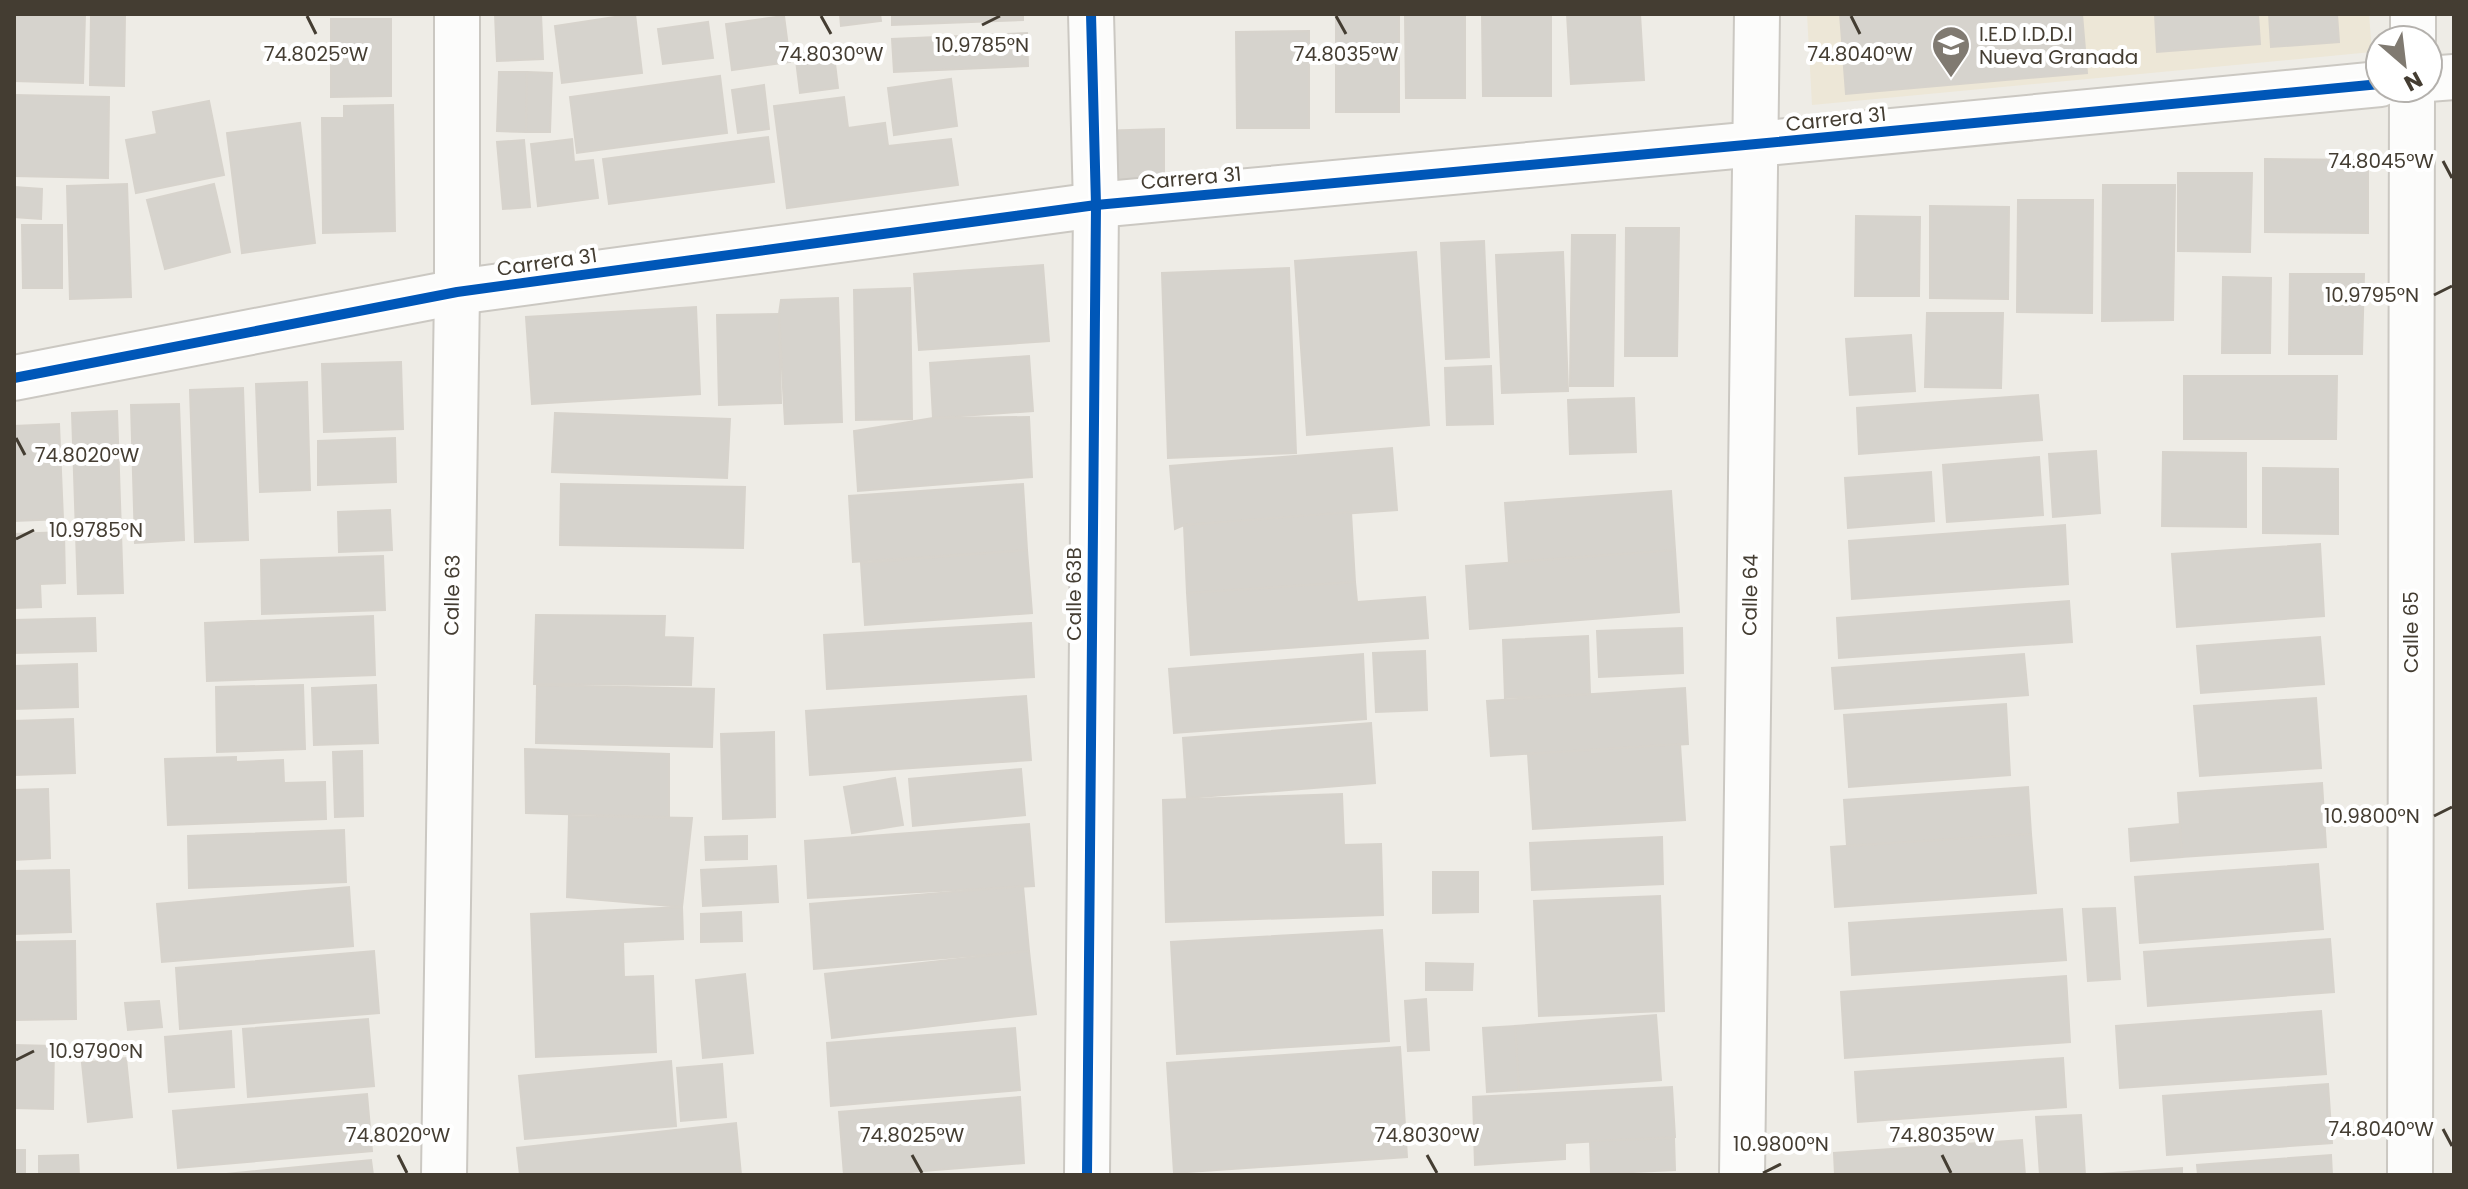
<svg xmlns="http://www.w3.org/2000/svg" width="2468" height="1189" font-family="Poppins,sans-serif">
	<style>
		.education { fill: #ede7d7 }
		.building { fill: #d6d3cd; stroke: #d7d3cc; stroke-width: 2 }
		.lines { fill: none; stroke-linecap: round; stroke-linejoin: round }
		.street-casing { stroke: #cbc8c2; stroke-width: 48 }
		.street { stroke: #fcfcfb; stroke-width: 44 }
		.cycleway-casing { stroke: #fff; stroke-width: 15 }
		.cycleway { stroke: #0057b8; stroke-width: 10 }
		.ticks { fill: none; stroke: #443d32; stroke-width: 3 }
		.labels { text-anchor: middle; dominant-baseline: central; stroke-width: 8; stroke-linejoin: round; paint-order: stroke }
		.poi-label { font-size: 20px; fill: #443d32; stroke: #fff; text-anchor: start }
		.street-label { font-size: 20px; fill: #443d32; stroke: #fff }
		.ticks-label { font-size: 20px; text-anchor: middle; fill: #443d32; stroke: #fff; stroke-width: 8; stroke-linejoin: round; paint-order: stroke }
	</style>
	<rect width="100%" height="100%" fill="#eeece6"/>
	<path class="education" d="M1807,14H2369L2372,52L1812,105Z"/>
	<g class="building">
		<path d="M14,14H85L83,83L14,81Z"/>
		<path d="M91,14H125L124,86L90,85Z"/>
		<path d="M495,14H541L543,59L497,61Z"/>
		<path d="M635,14L642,73L562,83L555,26Z"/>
		<path d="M840,14H880L881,21L841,26Z"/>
		<path d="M892,14H1023V20L892,25Z"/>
		<rect x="1336" y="14" width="63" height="98"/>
		<path d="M1405,14H1465V98H1406Z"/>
		<path d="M1482,14H1551V96H1483Z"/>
		<path d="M1567,14H1640L1644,80L1571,84Z"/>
		<path d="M1840,14H2082L2087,73L1846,94Z"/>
		<path d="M2155,14H2258L2260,44L2157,52Z"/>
		<path d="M2269,14H2337L2339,42L2271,47Z"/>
		<path d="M784,16L790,62L732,70L726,24Z"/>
		<path d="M331,19H391V96L331,97Z"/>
		<path d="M708,22L713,58L663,64L658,29Z"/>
		<path d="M1309,31V128H1237L1236,32Z"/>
		<path d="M1027,33L1028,66L894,72L892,39Z"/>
		<path d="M833,47L838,88L800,93L795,52Z"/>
		<path d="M499,72H527L526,132L497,131Z"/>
		<path d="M527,72L552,73L550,132H526Z"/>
		<path d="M720,76L727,133L577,153L570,97Z"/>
		<path d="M951,79L957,126L894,135L888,88Z"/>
		<path d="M764,85L769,129L738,133L732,90Z"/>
		<path d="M14,95L109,97L108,178L14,176Z"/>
		<path d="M844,97L848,128L885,123L888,146L951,139L958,185L787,208L774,106Z"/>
		<path d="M209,101L224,175L136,193L126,140L157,134L153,112Z"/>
		<path d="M393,105L395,231L323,233L322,118H344V106Z"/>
		<path d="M300,123L315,243L242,253L227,133Z"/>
		<path d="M1164,129V186L1096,187V131Z"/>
		<path d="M768,137L774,182L609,204L603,159Z"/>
		<path d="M572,139L574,162L593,160L598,198L538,206L531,144Z"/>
		<path d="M524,140L530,207L503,209L497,142Z"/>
		<path d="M2265,159L2368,160V233L2265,232Z"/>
		<path d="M2178,173H2252L2250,252L2178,251Z"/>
		<path d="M127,184L131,297L70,299L67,186Z"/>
		<path d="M214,184L230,252L165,269L147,200Z"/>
		<path d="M2103,185H2175L2173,320L2102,321Z"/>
		<path d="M14,187L42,189L41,219L14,217Z"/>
		<path d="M2018,200H2093L2092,313L2017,312Z"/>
		<path d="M1930,206L2009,207L2008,299L1930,298Z"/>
		<path d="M1856,216L1920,217L1919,296H1855Z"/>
		<path d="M22,225H62V288H23Z"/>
		<path d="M1626,228H1679L1677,356H1625Z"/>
		<path d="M1572,235H1615L1613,386H1570Z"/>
		<path d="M1484,241L1489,357L1446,359L1441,243Z"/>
		<path d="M1416,252L1429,425L1307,435L1295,261Z"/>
		<path d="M1563,252L1568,391L1502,393L1496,255Z"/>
		<path d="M1043,265L1049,341L919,350L914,274Z"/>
		<path d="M1289,268L1296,453L1168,458L1162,273Z"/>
		<path d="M2290,274H2364L2362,354H2289Z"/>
		<path d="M2223,277L2271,278L2270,353H2222Z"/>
		<path d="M910,288L912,419L856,420L854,290Z"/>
		<path d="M838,298L842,422L785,424L779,314L781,300Z"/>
		<path d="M696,307L700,394L532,404L526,317Z"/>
		<path d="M1927,313H2003L2001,388L1925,387Z"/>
		<path d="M779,314L781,403L719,405L717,315Z"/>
		<path d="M1911,335L1915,391L1850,395L1846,339Z"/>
		<path d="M1029,356L1033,411L933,418L930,363Z"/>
		<path d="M401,362L403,429L324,432L322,364Z"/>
		<path d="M1491,366L1493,424L1447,425L1445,368Z"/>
		<path d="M2184,376H2337L2336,439H2184Z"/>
		<path d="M307,382L310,490L260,492L256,384Z"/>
		<path d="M243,388L248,540L195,542L190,390Z"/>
		<path d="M2038,395L2042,440L1859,454L1857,408Z"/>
		<path d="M1634,398L1636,452L1570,454L1568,400Z"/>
		<path d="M179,404L184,540L135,543L131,405Z"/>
		<path d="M117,411L123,593L78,594L72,413Z"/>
		<path d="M555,413L730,419L727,478L552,472Z"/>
		<path d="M1029,417L1032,477L858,491L854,431L933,418Z"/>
		<path d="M59,424L63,519L14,521V426Z"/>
		<path d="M395,438L396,482L318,485V441Z"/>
		<path d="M1392,448L1397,510L1184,525L1175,529L1170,466Z"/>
		<path d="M2096,451L2100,513L2053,517L2049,454Z"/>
		<path d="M2163,452L2246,453V527L2162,526Z"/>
		<path d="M2039,457L2043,515L1947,522L1943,465Z"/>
		<path d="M2263,468L2338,469V534L2263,533Z"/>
		<path d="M1931,472L1934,521L1848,528L1845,478Z"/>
		<path d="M561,484L745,487L743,548L560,545Z"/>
		<path d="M1023,484L1027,550L853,562L849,496Z"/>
		<path d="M1671,491L1675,550L1509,562L1505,503Z"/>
		<path d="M390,510L392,550L339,552L338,512Z"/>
		<path d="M1351,512L1355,582L1187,593L1184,525Z"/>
		<path d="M2065,525L2068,584L1852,599L1849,541Z"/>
		<path d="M64,532L65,583L40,584L41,607L14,608V534Z"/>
		<path d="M2320,544L2324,616L2177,627L2172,554Z"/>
		<path d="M1027,550L1032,613L865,625L861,563Z"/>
		<path d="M1675,550L1679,612L1470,629L1466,566Z"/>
		<path d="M383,556L385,610L262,614L261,560Z"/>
		<path d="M1355,582L1357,602L1425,597L1428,638L1191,655L1187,593Z"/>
		<path d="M2069,601L2072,642L1839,658L1837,618Z"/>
		<path d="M536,615L665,616L664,637L693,638L691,685L534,684Z"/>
		<path d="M373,616L375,675L207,681L205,623Z"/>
		<path d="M95,618L96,651L14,653V620Z"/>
		<path d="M1031,623L1034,677L827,689L824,635Z"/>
		<path d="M1682,628L1683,673L1599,677L1597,631Z"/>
		<path d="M1588,636L1590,694L1505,698L1503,640Z"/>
		<path d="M2320,637L2324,684L2201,693L2197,646Z"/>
		<path d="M1425,651L1427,710L1376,712L1373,653Z"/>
		<path d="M1363,654L1366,719L1174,733L1169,669Z"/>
		<path d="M2024,654L2028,695L1835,709L1832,668Z"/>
		<path d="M77,664L78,707L14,709V666Z"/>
		<path d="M303,685L305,749L217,752L216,687Z"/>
		<path d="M376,685L378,743L314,745L312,688Z"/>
		<path d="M537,685L714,689L712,747L536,743Z"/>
		<path d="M1685,688L1688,744L1491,756L1487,701Z"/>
		<path d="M1026,696L1031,760L810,775L806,711Z"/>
		<path d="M2316,698L2321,768L2200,776L2194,706Z"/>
		<path d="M2006,704L2010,775L1849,787L1844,715Z"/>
		<path d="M73,719L75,773L14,775V721Z"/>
		<path d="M1371,723L1375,783L1187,798L1183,738Z"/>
		<path d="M774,732L775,817L723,819L721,734Z"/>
		<path d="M1680,744L1685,820L1533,829L1528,754Z"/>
		<path d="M525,749L669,754V817L526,813Z"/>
		<path d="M362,751L363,816L335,817L333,752Z"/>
		<path d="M236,757V762L283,760L284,783L325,782L326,819L168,825L165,759Z"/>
		<path d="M1021,769L1025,815L913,826L909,779Z"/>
		<path d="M895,778L903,825L852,833L844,787Z"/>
		<path d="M2322,783L2326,847L2182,857L2178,793Z"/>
		<path d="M2028,787L2031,834L1847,846L1844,800Z"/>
		<path d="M48,789L50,858L14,860V790Z"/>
		<path d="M1342,794L1344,845L1381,844L1383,915L1166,922L1163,800Z"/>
		<path d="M569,816L692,818L682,907L567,897Z"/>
		<path d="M1029,824L1034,886L808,898L805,841Z"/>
		<path d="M2180,824L2182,857L2131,861L2129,829Z"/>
		<path d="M344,830L346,882L189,888L188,836Z"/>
		<path d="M2031,834L2036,893L1835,907L1831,847Z"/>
		<path d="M747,836V859L706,860L705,837Z"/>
		<path d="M1662,837L1663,884L1532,890L1530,843Z"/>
		<path d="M2318,864L2323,929L2140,943L2135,877Z"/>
		<path d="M776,866L778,902L703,906L701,870Z"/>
		<path d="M69,870L71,932L14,934V871Z"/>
		<path d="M1433,872H1478V912L1433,913Z"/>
		<path d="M1023,886L1029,951L814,969L810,904Z"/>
		<path d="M349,887L353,946L162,962L157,904Z"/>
		<path d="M1660,896L1664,1011L1539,1016L1534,901Z"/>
		<path d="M682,907L683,939L623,942L624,977L653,976L656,1052L536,1057L531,914Z"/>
		<path d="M2115,908L2120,979L2088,981L2083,909Z"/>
		<path d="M2062,909L2066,960L1852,975L1849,923Z"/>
		<path d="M741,912L742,941L701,942V914Z"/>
		<path d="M1382,930L1389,1041L1177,1054L1171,942Z"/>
		<path d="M2330,939L2334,992L2148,1006L2144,952Z"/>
		<path d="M75,941L76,1019L14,1020V942Z"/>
		<path d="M374,951L379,1013L180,1029L176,968Z"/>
		<path d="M1029,951L1036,1014L832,1038L825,974Z"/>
		<path d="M1426,963L1473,964L1472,990H1426Z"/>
		<path d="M745,974L753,1053L703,1058L696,980Z"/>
		<path d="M2066,976L2070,1042L1845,1058L1841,992Z"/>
		<path d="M1426,999L1429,1050L1408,1051L1405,1001Z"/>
		<path d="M159,1001L162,1027L128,1030L125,1003Z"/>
		<path d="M2321,1011L2326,1074L2120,1088L2116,1026Z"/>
		<path d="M1656,1015L1661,1080L1519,1090L1515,1026Z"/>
		<path d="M368,1019L374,1086L248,1097L243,1029Z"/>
		<path d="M1515,1026L1519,1090L1487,1092L1483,1028Z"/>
		<path d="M1015,1028L1020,1090L831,1106L827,1043Z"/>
		<path d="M231,1031L234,1087L169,1092L165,1037Z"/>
		<path d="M14,1045L54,1046L53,1109L14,1108Z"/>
		<path d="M1400,1047L1407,1157L1174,1173L1167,1063Z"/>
		<path d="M126,1058L132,1117L88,1122L82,1063Z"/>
		<path d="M2063,1058L2066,1107L1858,1122L1855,1072Z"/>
		<path d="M671,1061L676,1126L525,1139L519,1076Z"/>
		<path d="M722,1064L726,1117L681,1121L677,1068Z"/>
		<path d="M2328,1084L2332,1143L2167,1155L2163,1096Z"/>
		<path d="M1672,1087L1675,1137L1565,1143V1159L1475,1165L1473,1097Z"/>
		<path d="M367,1094L372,1151L178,1168L173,1111Z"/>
		<path d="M1020,1097L1024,1163L872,1175H844L839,1112Z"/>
		<path d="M2081,1115L2085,1175H2040L2036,1117Z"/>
		<path d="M736,1123L741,1175H520L517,1148Z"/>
		<path d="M1674,1138L1675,1170L1591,1174L1590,1141Z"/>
		<path d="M2022,1140L2025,1175H1835L1834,1153Z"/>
		<rect x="14" y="1150" width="11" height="25"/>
		<path d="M78,1155L79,1175H39V1156Z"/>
		<path d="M2331,1155L2332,1175H2198L2197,1165Z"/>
		<path d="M371,1160L373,1175H216Z"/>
		<path d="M2182,1168V1175H2100V1174Z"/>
	</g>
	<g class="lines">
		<defs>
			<g id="street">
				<path d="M2413,40V14"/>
				<path d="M2428,79L2454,77"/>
				<path d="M14,378L457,292L1096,205L1756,144L2380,84"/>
				<path d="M444,1175L457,292V14"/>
				<path d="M1087,1175L1096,205L1091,14"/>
				<path d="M1742,1175L1757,14"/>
				<path d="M2410,1175L2412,88"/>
			</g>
		</defs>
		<use href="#street" class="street-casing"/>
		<use href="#street" class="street"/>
		<defs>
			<g id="cycleway">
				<path d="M14,378L457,292L1096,205L1756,144L2380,84"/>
				<path d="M1087,1175L1096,205L1091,14"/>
			</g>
		</defs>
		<use href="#cycleway" class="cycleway-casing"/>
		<use href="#cycleway" class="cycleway"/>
	</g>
	<path class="ticks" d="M307,16L316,34M821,16L831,34M1336,16L1346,34M1851,16L1860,34M982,25L1000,16M2443,161L2452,178M2434,295L2452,286M16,438L25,455M16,539L34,530M2434,816L2452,807M16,1060L34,1051M2443,1129L2452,1146M398,1155L407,1173M912,1155L922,1173M1427,1155L1437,1173M1942,1155L1951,1173M1763,1173L1781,1164"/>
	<defs>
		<symbol id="school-pin" viewBox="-11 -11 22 30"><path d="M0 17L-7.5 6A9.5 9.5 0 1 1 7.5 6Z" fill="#807a71" stroke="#fff"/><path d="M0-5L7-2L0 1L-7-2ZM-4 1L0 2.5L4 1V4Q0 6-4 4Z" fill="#fff"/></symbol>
	</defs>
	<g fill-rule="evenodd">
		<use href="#school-pin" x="1929" y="23" width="44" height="60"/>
	</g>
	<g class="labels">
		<g class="poi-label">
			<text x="1979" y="34">I.E.D I.D.D.I<tspan x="1979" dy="23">Nueva Granada</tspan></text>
		</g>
		<g class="street-label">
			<text transform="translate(1836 119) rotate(-6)">Carrera 31</text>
			<text transform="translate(1191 178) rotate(-5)">Carrera 31</text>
			<text transform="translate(547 262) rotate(-8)">Carrera 31</text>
			<text transform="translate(1074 594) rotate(-90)">Calle 63B</text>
			<text transform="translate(452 595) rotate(-89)">Calle 63</text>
			<text transform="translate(1750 595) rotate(-89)">Calle 64</text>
			<text transform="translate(2411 632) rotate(-90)">Calle 65</text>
		</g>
	</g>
	<g class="ticks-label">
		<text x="982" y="52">10.9785°N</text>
		<text x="316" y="61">74.8025°W</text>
		<text x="831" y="61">74.8030°W</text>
		<text x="1346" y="61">74.8035°W</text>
		<text x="1860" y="61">74.8040°W</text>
		<text x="2381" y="168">74.8045°W</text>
		<text x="2372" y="302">10.9795°N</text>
		<text x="87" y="462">74.8020°W</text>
		<text x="96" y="537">10.9785°N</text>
		<text x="2372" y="823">10.9800°N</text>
		<text x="96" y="1058">10.9790°N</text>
		<text x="2381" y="1136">74.8040°W</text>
		<text x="398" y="1142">74.8020°W</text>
		<text x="912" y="1142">74.8025°W</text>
		<text x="1427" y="1142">74.8030°W</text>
		<text x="1942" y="1142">74.8035°W</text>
		<text x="1781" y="1151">10.9800°N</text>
	</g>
	<rect width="2468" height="1189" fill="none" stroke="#443d32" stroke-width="32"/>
	<g transform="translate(2404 64) rotate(152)"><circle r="38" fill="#ffffff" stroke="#b4b1ad" stroke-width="2"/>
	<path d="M0-6L14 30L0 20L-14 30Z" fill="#807a71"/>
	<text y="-12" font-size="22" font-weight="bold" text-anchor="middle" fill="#443d32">N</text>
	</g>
</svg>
